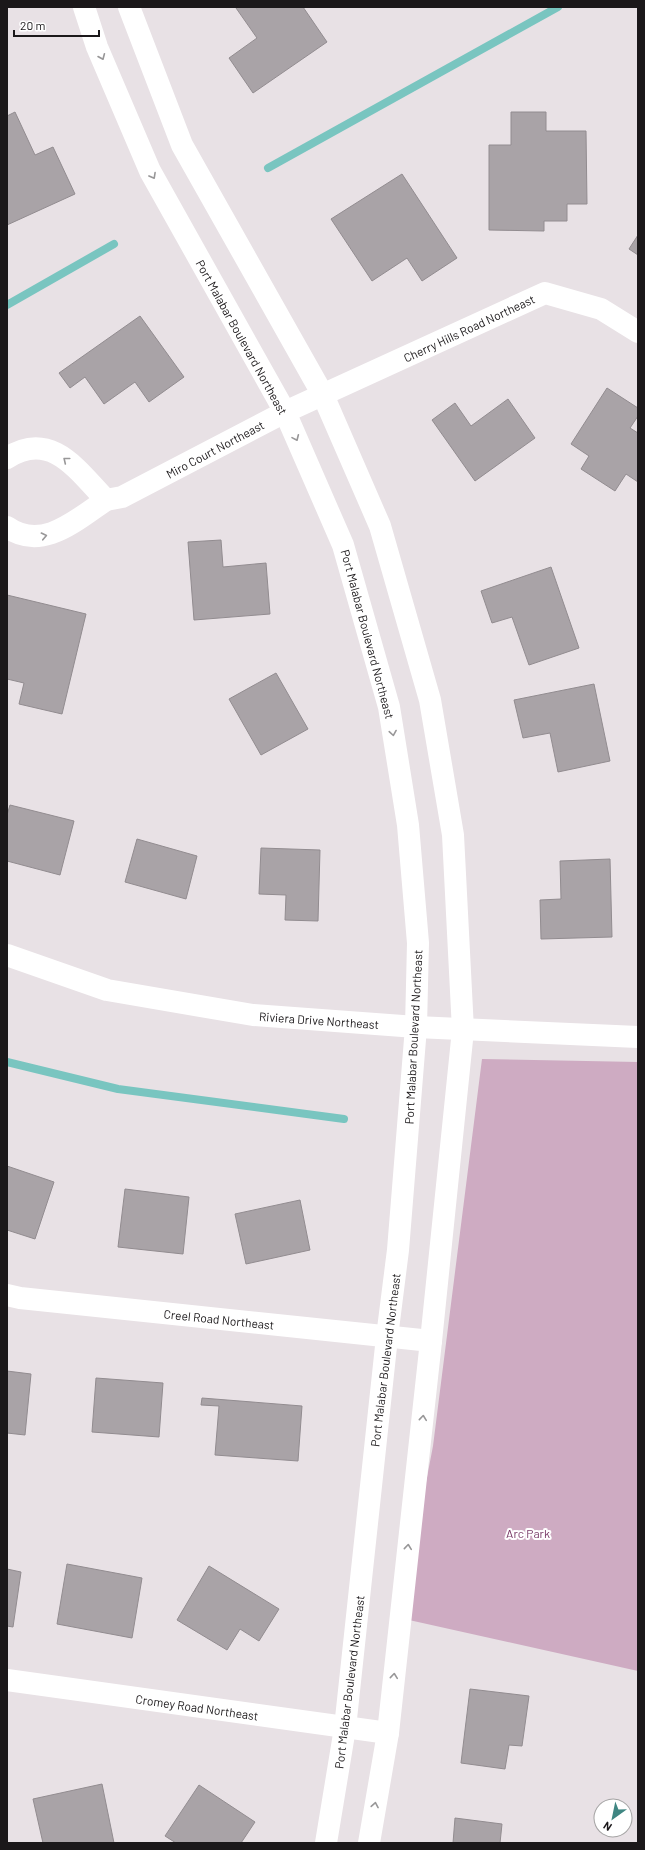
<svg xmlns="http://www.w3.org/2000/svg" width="645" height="1850" font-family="Barlow,sans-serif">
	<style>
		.green { fill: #ceabc2 }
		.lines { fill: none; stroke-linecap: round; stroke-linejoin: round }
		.stream { stroke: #79c5c0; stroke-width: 8 }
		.building { fill: #a9a3a7; stroke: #928c90 }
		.minor { stroke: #fff; stroke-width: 22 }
		.tertiary { stroke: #fff; stroke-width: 22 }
		.oneway { stroke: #989798 }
		.labels { text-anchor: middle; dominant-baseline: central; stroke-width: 4; stroke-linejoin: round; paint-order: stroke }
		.street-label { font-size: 12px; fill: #1b181a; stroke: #fff }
		.park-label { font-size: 12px; fill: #783866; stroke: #fff }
	</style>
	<rect width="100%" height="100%" fill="#e8e1e5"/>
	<path class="green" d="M482,1059L638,1062V1671L400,1618L433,1446Z"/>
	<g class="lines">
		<g class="stream">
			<path d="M268,168L558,7"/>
			<path d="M7,305L114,244"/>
			<path d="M7,1062L118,1089L344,1119"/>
		</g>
	</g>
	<g class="building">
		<path d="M238,7H303L327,42L253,93L229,58L257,38L236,8Z"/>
		<path d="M15,112L35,155L53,147L75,194L7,225V116Z"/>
		<path d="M511,112H546V131H586L587,204H567V221H544V231L489,230V145H511Z"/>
		<path d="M402,174L457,258L422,281L407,258L372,281L331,219Z"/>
		<path d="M638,235V255L629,249Z"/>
		<path d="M140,316L184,377L149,402L135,382L104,404L85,377L70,388L59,373Z"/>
		<path d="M607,388L638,408V416L630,428L638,433V482L626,474L615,491L581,469L589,456L571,444Z"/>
		<path d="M508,399L535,438L475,481L432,420L455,403L471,426Z"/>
		<path d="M221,540L223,567L266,563L270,614L194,620L188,542Z"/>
		<path d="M551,567L579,648L529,665L512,617L492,623L481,591Z"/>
		<path d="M7,595L86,614L62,714L19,704L24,683L7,679Z"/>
		<path d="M276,673L308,729L261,755L229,699Z"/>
		<path d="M594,684L610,761L558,772L550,733L523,738L514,700Z"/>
		<path d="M10,805L74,821L60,875L7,861V815Z"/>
		<path d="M137,839L197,856L186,899L125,882Z"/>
		<path d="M261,848L320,850L318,921L285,920L286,895L259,894Z"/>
		<path d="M610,859L612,937L541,939L540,900L561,899L560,861Z"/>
		<path d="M7,1166L54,1182L35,1239L7,1230Z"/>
		<path d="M125,1189L189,1197L183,1254L118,1247Z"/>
		<path d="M300,1200L310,1250L246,1264L235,1214Z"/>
		<path d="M7,1371L31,1374L25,1435L7,1433Z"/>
		<path d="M96,1378L163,1383L159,1437L92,1432Z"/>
		<path d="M202,1398L302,1406L298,1461L215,1455L219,1406L201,1405Z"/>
		<path d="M67,1564L142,1578L132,1638L57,1624Z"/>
		<path d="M209,1566L279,1609L259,1641L240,1629L227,1650L177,1620Z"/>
		<path d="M7,1569L21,1572L13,1627L7,1626Z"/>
		<path d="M470,1689L529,1696L522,1746L509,1745L505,1769L461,1763Z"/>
		<path d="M102,1784L114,1843H43L33,1799Z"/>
		<path d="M199,1785L255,1822L241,1843H176L165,1836Z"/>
		<path d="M455,1818L502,1824L500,1843H453Z"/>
	</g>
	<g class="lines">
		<g class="minor">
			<path d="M7,458C51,429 78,471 106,500C76,520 42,552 7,527"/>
			<path d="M106,500L122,497L285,412L545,293L601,309L638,332"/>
			<path d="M7,1295L20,1298L431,1341"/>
			<path d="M7,1680L388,1733"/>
		</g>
		<g class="tertiary">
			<path d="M84,7L97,47L150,171L285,412L343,545L389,707L408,825L418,943L416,1027L398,1250L387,1337L345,1728L326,1843"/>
			<path d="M129,7L182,145L323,395L380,526L430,700L453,835L463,1030L431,1341L388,1733L369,1843"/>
			<path d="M7,955L107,990L253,1015L416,1027L638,1037"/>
		</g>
	</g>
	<defs><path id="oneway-chevron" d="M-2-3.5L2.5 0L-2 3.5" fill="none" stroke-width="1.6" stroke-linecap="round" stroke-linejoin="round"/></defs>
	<g class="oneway">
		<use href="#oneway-chevron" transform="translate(102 57) rotate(67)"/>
		<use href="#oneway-chevron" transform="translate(153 176) rotate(61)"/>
		<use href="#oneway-chevron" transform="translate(296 438) rotate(66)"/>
		<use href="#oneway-chevron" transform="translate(66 460) rotate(-141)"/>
		<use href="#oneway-chevron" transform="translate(44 536) rotate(-12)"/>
		<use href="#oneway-chevron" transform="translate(393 733) rotate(81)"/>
		<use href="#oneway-chevron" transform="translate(423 1418) rotate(-84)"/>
		<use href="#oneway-chevron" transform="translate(408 1547) rotate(-84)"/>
		<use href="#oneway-chevron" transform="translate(394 1676) rotate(-84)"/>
		<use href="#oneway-chevron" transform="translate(375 1805) rotate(-80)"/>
	</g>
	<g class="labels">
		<g class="street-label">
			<text transform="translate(469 328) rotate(-25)">Cherry Hills Road Northeast</text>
			<text transform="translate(242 337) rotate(61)">Port Malabar Boulevard Northeast</text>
			<text transform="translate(215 449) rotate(-28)">Miro Court Northeast</text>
			<text transform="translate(368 634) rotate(75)">Port Malabar Boulevard Northeast</text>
			<text transform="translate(319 1020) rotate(4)">Riviera Drive Northeast</text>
			<text transform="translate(413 1037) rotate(-87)">Port Malabar Boulevard Northeast</text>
			<text transform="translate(219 1319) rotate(6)">Creel Road Northeast</text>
			<text transform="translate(385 1360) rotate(-83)">Port Malabar Boulevard Northeast</text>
			<text transform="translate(349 1682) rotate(-83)">Port Malabar Boulevard Northeast</text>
			<text transform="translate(197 1707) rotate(8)">Cromey Road Northeast</text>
		</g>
		<g class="park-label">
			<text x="528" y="1533">Arc Park</text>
		</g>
	</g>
	<rect width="645" height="1850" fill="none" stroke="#1b181a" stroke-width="16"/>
	<g transform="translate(613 1818) rotate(213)"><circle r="19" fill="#ffffff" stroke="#a4a3a3"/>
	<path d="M0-3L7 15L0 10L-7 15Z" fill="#3f8682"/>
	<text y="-6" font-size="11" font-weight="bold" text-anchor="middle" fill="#1b181a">N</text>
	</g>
	<path d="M14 30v6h85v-6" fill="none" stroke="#1b181a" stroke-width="2"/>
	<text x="20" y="30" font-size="12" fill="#1b181a" stroke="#ffffff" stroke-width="3" paint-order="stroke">20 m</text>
</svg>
